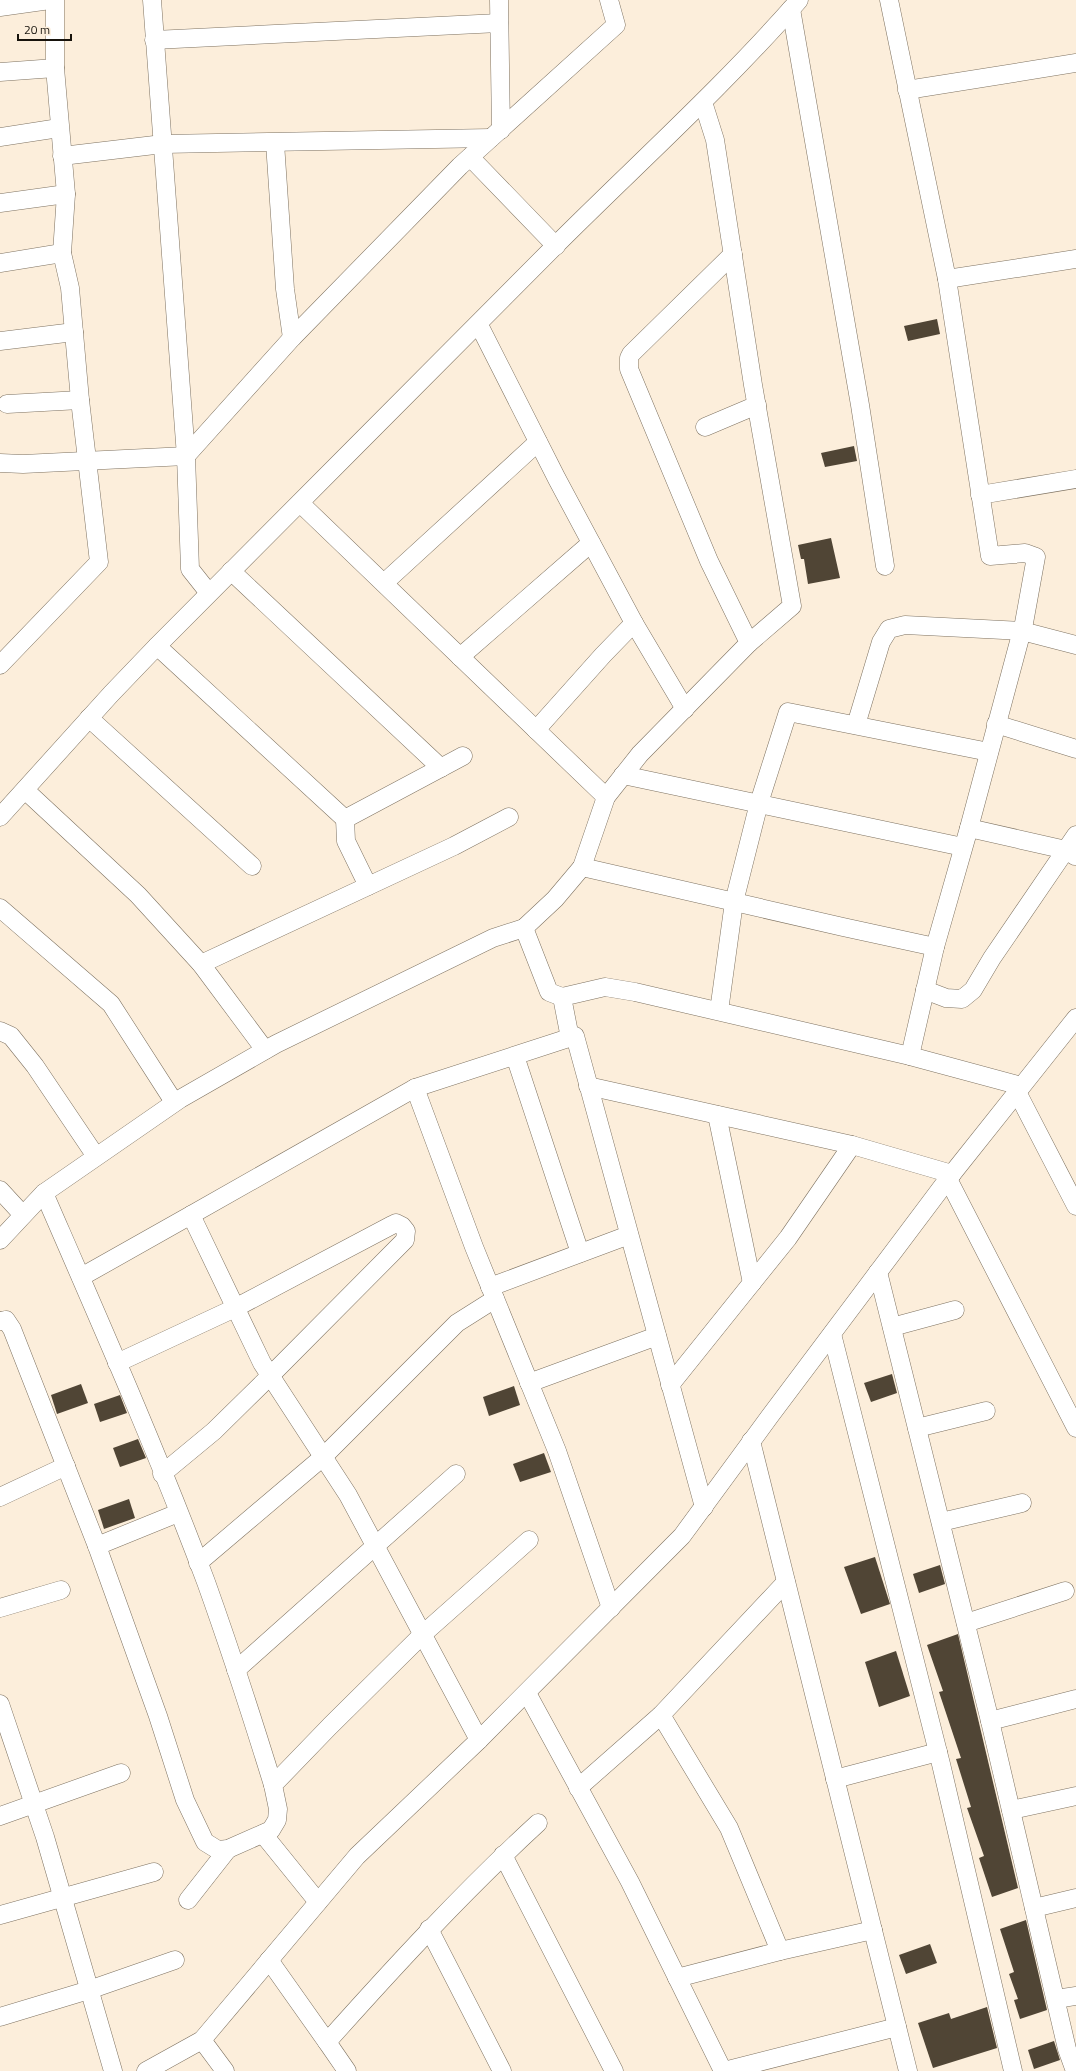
<svg xmlns="http://www.w3.org/2000/svg" width="1076" height="2071" font-family="'Titillium Web',sans-serif">
	<style>
		.building { fill: #504535 }
		.lines { fill: none; stroke-linecap: round; stroke-linejoin: round }
		.minor-casing { stroke: #7e7261; stroke-width: 19 }
		.minor { stroke: #fff; stroke-width: 18 }
	</style>
	<rect width="100%" height="100%" fill="#fceedb"/>
	<g class="building">
		<path d="M937,319L940,334L908,341L904,326Z"/>
		<path d="M854,446L857,461L825,467L821,453Z"/>
		<path d="M831,538L840,578L808,584L804,559H801L798,545Z"/>
		<path d="M892,1374L897,1393L871,1402L864,1383Z"/>
		<path d="M81,1384L88,1403L57,1414L51,1395Z"/>
		<path d="M514,1386L520,1405L489,1416L483,1397Z"/>
		<path d="M120,1395L127,1413L100,1422L94,1404Z"/>
		<path d="M138,1439L146,1458L120,1467L113,1448Z"/>
		<path d="M544,1453L551,1472L520,1482L513,1464Z"/>
		<path d="M129,1499L135,1518L104,1529L98,1510Z"/>
		<path d="M875,1557L890,1604L861,1614L844,1567Z"/>
		<path d="M940,1565L945,1584L919,1593L913,1574Z"/>
		<path d="M958,1634L1018,1888L992,1897L979,1858L984,1856L967,1808L971,1807L956,1759L961,1758L939,1692L943,1691L927,1645Z"/>
		<path d="M896,1651L910,1696L879,1707L865,1662Z"/>
		<path d="M1026,1920L1047,2010L1020,2019L1014,2000L1018,1999L1009,1974L1014,1972L1000,1929Z"/>
		<path d="M930,1944L937,1963L906,1974L899,1955Z"/>
		<path d="M987,2007L997,2048L933,2068L918,2023L949,2013L951,2019Z"/>
		<path d="M1054,2041L1060,2060L1034,2069L1028,2050Z"/>
	</g>
	<g class="lines">
		<defs>
			<g id="minor">
				<path d="M152,0L186,456"/>
				<path d="M499,0L501,130"/>
				<path d="M889,0L947,279L990,556L1025,553L1036,557L1024,623L969,828L935,947L910,1056"/>
				<path d="M0,7L50,0"/>
				<path d="M791,9L860,405L885,566"/>
				<path d="M154,40L499,23"/>
				<path d="M0,72L55,68"/>
				<path d="M907,90L1076,63"/>
				<path d="M703,102L715,140L753,385L792,606L749,643"/>
				<path d="M0,137L59,128"/>
				<path d="M275,143L285,289L292,338"/>
				<path d="M62,156L163,144L491,138"/>
				<path d="M470,157L556,246"/>
				<path d="M0,203L66,194"/>
				<path d="M0,263L62,253"/>
				<path d="M947,279L1076,259"/>
				<path d="M479,325L557,479L634,623"/>
				<path d="M0,341L74,332"/>
				<path d="M7,404L80,400"/>
				<path d="M705,427L757,405"/>
				<path d="M186,456L292,338L460,166L616,25L609,0"/>
				<path d="M0,463L23,464L186,456L190,569L209,593"/>
				<path d="M980,495L1076,479"/>
				<path d="M300,503L606,797"/>
				<path d="M231,571L441,768"/>
				<path d="M384,583L538,442"/>
				<path d="M157,646L345,819L463,756"/>
				<path d="M460,657L591,543"/>
				<path d="M0,665L99,562L80,400L70,288L62,253L66,194L55,68V0"/>
				<path d="M89,718L252,866"/>
				<path d="M996,724L1076,749"/>
				<path d="M856,725L881,642L889,629L905,625L1022,631L1076,645"/>
				<path d="M536,730L603,655L634,623L685,709"/>
				<path d="M623,775L963,847"/>
				<path d="M25,790L138,895L201,964L265,1050"/>
				<path d="M0,817L111,694L157,646C289,512 422,381 554,247C636,165 722,88 799,0"/>
				<path d="M345,819L346,841L368,886"/>
				<path d="M969,828L1066,850L1075,856"/>
				<path d="M582,867L606,797L640,754L749,643L709,561L629,369V358L631,354L733,254"/>
				<path d="M0,908L111,1004L174,1102"/>
				<path d="M524,928L555,899L582,867L843,927L935,947"/>
				<path d="M201,964L454,846L509,817"/>
				<path d="M925,990L946,998L962,999L973,990L992,958L1076,835"/>
				<path d="M719,1011L734,902L759,803L788,712L989,752"/>
				<path d="M0,1031L11,1036L35,1066L95,1155"/>
				<path d="M570,1038L562,997L605,987L635,992L910,1056L1021,1086"/>
				<path d="M515,1056L580,1253"/>
				<path d="M588,1086L852,1145L952,1174"/>
				<path d="M415,1088L474,1247L557,1451L611,1608"/>
				<path d="M1017,1092L1076,1206"/>
				<path d="M717,1115L752,1283"/>
				<path d="M948,1179L1076,1428"/>
				<path d="M0,1190L23,1215"/>
				<path d="M44,1193C100,1322 157,1451 206,1582C230,1649 252,1717 273,1785"/>
				<path d="M191,1215L415,1088L575,1036L704,1507"/>
				<path d="M0,1240L44,1193L180,1099L276,1044L493,938L524,928L549,992L562,997"/>
				<path d="M878,1272L990,1721L1067,2049L1075,2071"/>
				<path d="M81,1277L191,1215L262,1363L348,1495L479,1740"/>
				<path d="M490,1287L629,1235"/>
				<path d="M0,1321L6,1320L12,1329L97,1546L158,1716L185,1800L205,1842L218,1850L228,1849L271,1830L277,1820L278,1809L273,1785L330,1726L423,1634L529,1540"/>
				<path d="M892,1327L955,1310"/>
				<path d="M832,1334L941,1764L1013,2071"/>
				<path d="M117,1363L235,1308L392,1225L396,1223L402,1226L406,1231L405,1240L270,1376L214,1431L162,1474"/>
				<path d="M529,1383L657,1336"/>
				<path d="M670,1385L788,1238L852,1145"/>
				<path d="M917,1428L986,1411"/>
				<path d="M751,1441L908,2071"/>
				<path d="M0,1497L66,1466"/>
				<path d="M941,1522L1022,1503"/>
				<path d="M97,1546L178,1513"/>
				<path d="M198,1563L323,1457L457,1323L495,1299"/>
				<path d="M0,1608L61,1590"/>
				<path d="M966,1623L1065,1591"/>
				<path d="M236,1670L456,1474"/>
				<path d="M527,1693L630,1882L723,2071"/>
				<path d="M0,1704L45,1837L113,2071"/>
				<path d="M661,1715L729,1828L780,1951"/>
				<path d="M990,1721L1076,1699"/>
				<path d="M835,1779L938,1752"/>
				<path d="M578,1788L661,1715L786,1582"/>
				<path d="M1011,1810L1076,1796"/>
				<path d="M0,1816L121,1773"/>
				<path d="M263,1834L318,1902"/>
				<path d="M503,1855L614,2071"/>
				<path d="M188,1900L228,1849"/>
				<path d="M1034,1908L1076,1898"/>
				<path d="M0,1915L154,1872"/>
				<path d="M429,1929L502,2071"/>
				<path d="M269,1960L327,2042C395,1966 463,1892 538,1823"/>
				<path d="M677,1978L780,1951L873,1930"/>
				<path d="M1056,1999L1076,1996"/>
				<path d="M0,2017L89,1990L175,1960"/>
				<path d="M202,2040L225,2071"/>
				<path d="M327,2042L347,2071"/>
				<path d="M146,2071L202,2040L357,1856L479,1740L682,1536L770,1416L948,1179L1076,1018"/>
				<path d="M724,2071L897,2027"/>
			</g>
		</defs>
		<use href="#minor" class="minor-casing"/>
		<use href="#minor" class="minor"/>
	</g>
	<path d="M18 34v6h53v-6" fill="none" stroke="#17130c" stroke-width="2"/>
	<text x="24" y="34" font-size="12" fill="#17130c" stroke="#fceedb" stroke-width="3" paint-order="stroke">20 m</text>
</svg>
